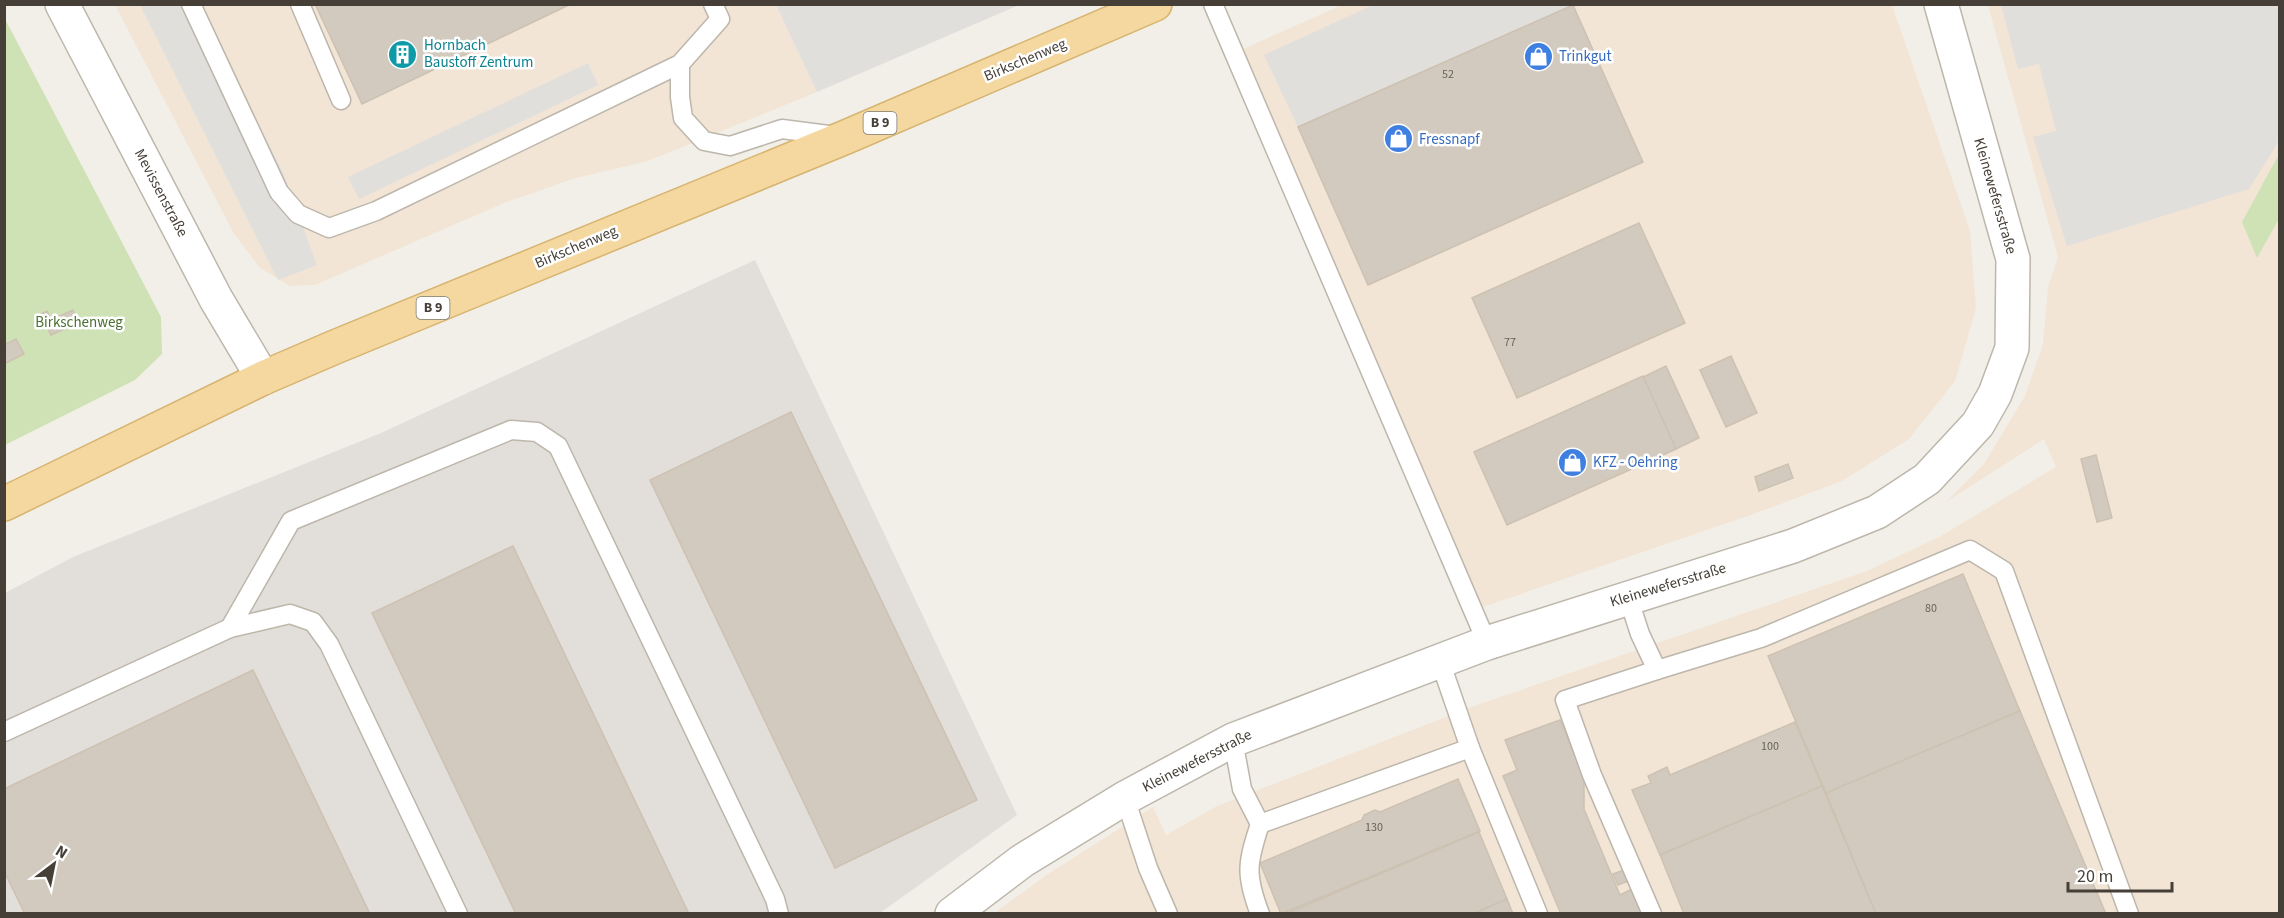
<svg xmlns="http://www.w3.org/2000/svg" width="2284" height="918" font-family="'Source Sans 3',sans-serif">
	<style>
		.commercial { fill: #f2e5d5 }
		.industrial { fill: #e2ded9 }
		.green { fill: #cfe2b5 }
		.parking { fill: #e1dfdc }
		.building { fill: #d2cabe; stroke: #cdc1b2; stroke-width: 1.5 }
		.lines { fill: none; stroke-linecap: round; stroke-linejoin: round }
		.service-casing { stroke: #bdb6ab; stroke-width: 21 }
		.minor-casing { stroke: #bdb6ab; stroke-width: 36 }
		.primary-casing { stroke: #d7b470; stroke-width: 36 }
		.service { stroke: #fff; stroke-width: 18 }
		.minor { stroke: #fff; stroke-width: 33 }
		.primary { stroke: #f4d89f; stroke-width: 33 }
		.labels { text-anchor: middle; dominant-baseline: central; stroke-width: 5; stroke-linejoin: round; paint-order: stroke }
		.number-label { font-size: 12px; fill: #686259 }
		.shield { fill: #fff; stroke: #7d7973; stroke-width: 1.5 }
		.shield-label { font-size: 14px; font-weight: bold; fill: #453f37 }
		.culture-label { font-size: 15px; fill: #0d838f; stroke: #fff; text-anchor: start }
		.shop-label { font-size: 15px; fill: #366cbe; stroke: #fff; text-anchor: start }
		.street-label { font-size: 15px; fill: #453f37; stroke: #fff }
		.park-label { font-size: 15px; fill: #4b7030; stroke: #fff }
	</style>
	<rect width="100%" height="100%" fill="#f2efe8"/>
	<g class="commercial">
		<path d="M115,5H776L817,92L648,161L576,178L504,203L315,285L290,286L260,268L233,232Z"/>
		<path d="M1342,5H1892L1970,231L1976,308L1955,381L1909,439L1842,481L1762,511L1480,608L1241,50Z"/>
		<path d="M1988,5H2279V154L2243,222L2257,258L2279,219V913L993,914L1045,876L1153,807L1166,835L1217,806L1474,706L1867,571L1939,537L2056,467L2044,439L1946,502L1984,464L2025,396L2043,344L2048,287L2058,257Z"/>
	</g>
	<path class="industrial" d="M755,260L1017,815L880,913L5,914V593L73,557L381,433Z"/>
	<g class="green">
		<path d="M4,17L161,317L162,354L135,380L5,445Z"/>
		<path d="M2279,154V219L2257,258L2242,222Z"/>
	</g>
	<g class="parking">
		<path d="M140,5H198L282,170L317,265L278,280Z"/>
		<path d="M776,5H1019L817,92Z"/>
		<path d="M1373,5L1572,4L1573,5L1298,127L1264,55Z"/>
		<path d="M2001,5H2279V141L2249,189L2067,246L2033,137L2056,131L2039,64L2018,69Z"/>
		<path d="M588,63L598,85L359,199L348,177Z"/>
	</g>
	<g class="building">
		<path d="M315,4H571L362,104Z"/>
		<path d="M1573,5L1643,162L1368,285L1298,127Z"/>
		<path d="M1639,223L1685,323L1517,398L1472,298Z"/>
		<path d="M73,310L78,323L51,335L41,314L47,311L51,320Z"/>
		<path d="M16,339L24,354L4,364V345Z"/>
		<path d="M1731,356L1757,413L1726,427L1700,370Z"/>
		<path d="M1666,366L1699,438L1676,449L1643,377Z"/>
		<path d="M1643,376L1676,449L1507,525L1474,452Z"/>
		<path d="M791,412L977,800L835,868L650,480Z"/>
		<path d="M2096,455L2112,518L2097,522L2081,459Z"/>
		<path d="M1788,464L1793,478L1759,491L1755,477Z"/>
		<path d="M513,546L689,914H516L372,613Z"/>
		<path d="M1963,574L2020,711L1826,793L1768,656Z"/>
		<path d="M253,670L370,914H25L4,871V789Z"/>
		<path d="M2020,711L2106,914H1876L1826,793Z"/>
		<path d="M1560,720L1584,777V809L1620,895L1632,889L1643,914H1561L1503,776L1517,770L1505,740Z"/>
		<path d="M1795,722L1822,786L1660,855L1632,790L1651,783L1648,776L1667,767L1670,775Z"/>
		<path d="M1458,779L1480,831L1281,914L1260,863L1362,820L1364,815L1375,810L1380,812Z"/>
		<path d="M1822,786L1876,914H1684L1660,855Z"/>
		<path d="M1479,832L1507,899L1473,914H1285Z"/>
		<path d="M1624,870L1628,881L1618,885L1613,874Z"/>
		<path d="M1507,899L1513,914H1473Z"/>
	</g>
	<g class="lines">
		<defs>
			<g id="service">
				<path d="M191,4L279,192L298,214L329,228L376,211L680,64L720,19L713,4"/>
				<path d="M300,4L341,100"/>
				<path d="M1213,4L1487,643"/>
				<path d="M680,64V97L683,118L704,141L730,146L782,129L836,136"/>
				<path d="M1628,597L1640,634L1657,670L1761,638L1970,550L2004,571L2129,914"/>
				<path d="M230,628L291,521L511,430L537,432L558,446L775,899L779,914"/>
				<path d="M4,732L230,628L290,614L313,622L329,644L458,914"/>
				<path d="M1233,740L1242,789L1260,824L1470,748L1440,661"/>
				<path d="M1470,748L1538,914"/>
				<path d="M1125,798L1148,868L1168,914"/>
				<path d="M1260,914C1245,875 1247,863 1260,824"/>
				<path d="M1652,914L1592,775L1565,700L1657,670"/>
			</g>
			<g id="minor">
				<path d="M62,4L216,299L263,378"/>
				<path d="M952,914L1022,861L1125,798L1233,740L1487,643L1793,546L1877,512L1927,479L1978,424L1995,394L2012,348L2013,259L1941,4"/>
			</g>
			<path id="primary" d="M4,504L263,378L335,347L846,137L1155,4"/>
		</defs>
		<use href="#service" class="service-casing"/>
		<use href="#minor" class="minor-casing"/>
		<use href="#primary" class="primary-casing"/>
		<use href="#service" class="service"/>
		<use href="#minor" class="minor"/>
		<use href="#primary" class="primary"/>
	</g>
	<defs>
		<symbol id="building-disc" viewBox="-11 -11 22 22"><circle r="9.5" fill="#0f9aa8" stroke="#fff"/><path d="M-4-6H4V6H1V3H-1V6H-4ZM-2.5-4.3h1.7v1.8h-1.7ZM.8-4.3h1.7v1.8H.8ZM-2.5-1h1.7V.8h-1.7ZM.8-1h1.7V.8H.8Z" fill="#fff"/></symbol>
		<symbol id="shop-disc" viewBox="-11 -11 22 22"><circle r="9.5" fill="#3f7fe0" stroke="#fff"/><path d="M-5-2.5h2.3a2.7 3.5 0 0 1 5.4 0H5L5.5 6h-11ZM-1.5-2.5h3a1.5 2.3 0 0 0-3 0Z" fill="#fff"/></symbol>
	</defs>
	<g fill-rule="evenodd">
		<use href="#building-disc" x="386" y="38" width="33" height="33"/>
		<use href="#shop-disc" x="1522" y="40" width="33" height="33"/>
		<use href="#shop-disc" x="1382" y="122" width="33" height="33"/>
		<use href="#shop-disc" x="1556" y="446" width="33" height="33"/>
	</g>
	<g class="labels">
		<g class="number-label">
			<text x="1448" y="74">52</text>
			<text x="1510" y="342">77</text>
			<text x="1931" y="608">80</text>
			<text x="1770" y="746">100</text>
			<text x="1374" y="827">130</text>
		</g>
		<g class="shield">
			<rect x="863.5" y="112" width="33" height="22" rx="4.5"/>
			<rect x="416.5" y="297" width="33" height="22" rx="4.5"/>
		</g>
		<g class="shield-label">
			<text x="880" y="123">B 9</text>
			<text x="433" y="308">B 9</text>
		</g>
		<g class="culture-label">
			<text x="424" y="45">Hornbach<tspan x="424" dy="17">Baustoff Zentrum</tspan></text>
		</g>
		<g class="shop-label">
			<text x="1559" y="56">Trinkgut</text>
			<text x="1419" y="139">Fressnapf</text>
			<text x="1593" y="462">KFZ - Oehring</text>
		</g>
		<g class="street-label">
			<text transform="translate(1025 60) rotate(-23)">Birkschenweg</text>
			<text transform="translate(161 193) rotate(62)">Mevissenstraße</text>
			<text transform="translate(1995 196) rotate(74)">Kleinewefersstraße</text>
			<text transform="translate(576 247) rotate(-23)">Birkschenweg</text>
			<text transform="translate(1668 585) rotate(-17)">Kleinewefersstraße</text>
			<text transform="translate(1197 761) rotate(-27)">Kleinewefersstraße</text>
		</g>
		<g class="park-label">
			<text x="79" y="322">Birkschenweg</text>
		</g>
	</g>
	<rect width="2284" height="918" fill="none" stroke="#453f37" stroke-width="12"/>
	<g transform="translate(54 864) rotate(32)" stroke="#ffffff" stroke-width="4.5" paint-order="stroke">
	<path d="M0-4.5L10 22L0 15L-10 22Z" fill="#453f37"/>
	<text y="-9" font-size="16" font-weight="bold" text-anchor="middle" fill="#453f37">N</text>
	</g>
	<path d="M2068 882v9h104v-9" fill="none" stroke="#453f37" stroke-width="3"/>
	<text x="2077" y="882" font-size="18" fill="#453f37" stroke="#ffffff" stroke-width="4.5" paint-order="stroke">20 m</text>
</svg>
